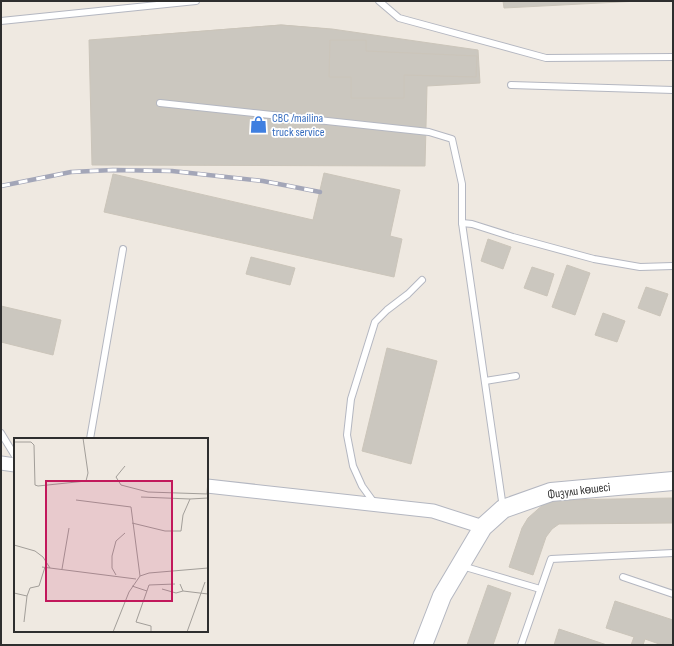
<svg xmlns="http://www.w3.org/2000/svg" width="674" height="646" font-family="'Sofia Sans Condensed',sans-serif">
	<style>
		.building { fill: #cbc7bf; stroke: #cbc5ba }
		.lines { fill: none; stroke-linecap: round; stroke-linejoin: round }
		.lane-casing { stroke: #b4b7c1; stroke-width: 8 }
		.street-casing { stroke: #b4b7c1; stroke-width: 15 }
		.secondary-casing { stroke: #b4b7c1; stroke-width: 20 }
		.lane { stroke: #fff; stroke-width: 6 }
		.street { stroke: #fff; stroke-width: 13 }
		.secondary { stroke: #fff; stroke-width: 18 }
		.rail-casing { stroke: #a3a6b8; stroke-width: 4.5 }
		.rail { stroke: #fff; stroke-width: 3; stroke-dasharray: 9; stroke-linecap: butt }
		.labels { text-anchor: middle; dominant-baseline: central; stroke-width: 3.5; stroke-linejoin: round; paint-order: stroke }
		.shop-label { font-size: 12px; fill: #366cbe; stroke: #fff; text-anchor: start }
		.street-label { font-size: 12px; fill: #2e2e2e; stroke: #fff }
		.inset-road { fill: none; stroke: #a29e99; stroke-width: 1 }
		.view { fill: #c2185b; fill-opacity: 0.15; stroke: #c2185b; stroke-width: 2 }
		.inset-edge { fill: none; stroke: #2e2e2e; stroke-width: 2 }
	</style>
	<rect width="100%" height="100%" fill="#efe9e1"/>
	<g class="building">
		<path d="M503,1H639L504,8Z"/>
		<path d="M281,25L327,29L329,79L288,85L283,61L147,77L141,36Z"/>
		<path d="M281,25L332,29L478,50L480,83L427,86L425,166L92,165L89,40Z"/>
		<path d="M330,40H366V51L477,56L476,77L404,75V98H351V77H329Z"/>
		<path d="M324,173L400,190L390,236L402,239L394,277L104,212L113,174L313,220Z"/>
		<path d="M488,239L511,247L503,269L481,261Z"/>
		<path d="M251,257L295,268L290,285L246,274Z"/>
		<path d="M567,265L590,273L575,315L552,307Z"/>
		<path d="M532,267L554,274L547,296L524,288Z"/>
		<path d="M646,287L668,294L660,316L638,308Z"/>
		<path d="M1,306L61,320L53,355L1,342Z"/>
		<path d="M603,313L625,321L617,342L595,335Z"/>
		<path d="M387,348L437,361L411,464L362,451Z"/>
		<path d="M673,498V523L559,524L552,529L546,537L533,575L509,567L522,528L528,518L545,503L558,500Z"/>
		<path d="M488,585L511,593L493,645H467Z"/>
		<path d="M615,601L673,620V645H662L645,639L643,645H631L634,637L606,628Z"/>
		<path d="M559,629L607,645H554Z"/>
	</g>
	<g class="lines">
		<defs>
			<g id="lane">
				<path d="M379,1L399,18L546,58L673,57"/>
				<path d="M1,21L196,1"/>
				<path d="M511,85L673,90"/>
				<path d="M160,103L429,132L452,139L462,184V223L503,508"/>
				<path d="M462,223L472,224L513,237L594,259L640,267L673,266"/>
				<path d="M485,381L516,376"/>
				<path d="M1,433L15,456"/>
				<path d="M90,439L123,249"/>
				<path d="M375,504L362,486L353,466L347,435L351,399L375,322L387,310L408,294L422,280"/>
				<path d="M462,566L540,589"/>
				<path d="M623,577L673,594"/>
				<path d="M521,645L551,559L673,553"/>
			</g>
			<g id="street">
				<path d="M1,463L15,465"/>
				<path d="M207,486L433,511L483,527"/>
			</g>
			<path id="secondary" d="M423,645L442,596L483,527L503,509L551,492L673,481"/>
		</defs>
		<use href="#lane" class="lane-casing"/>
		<use href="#street" class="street-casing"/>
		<use href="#secondary" class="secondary-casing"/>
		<use href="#lane" class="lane"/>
		<use href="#street" class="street"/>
		<use href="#secondary" class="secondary"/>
		<defs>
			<path id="rail" d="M1,186L71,172L113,170L172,171L263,181L320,192"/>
		</defs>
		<use href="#rail" class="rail-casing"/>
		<use href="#rail" class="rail"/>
	</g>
	<defs>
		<symbol id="shop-bare" viewBox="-9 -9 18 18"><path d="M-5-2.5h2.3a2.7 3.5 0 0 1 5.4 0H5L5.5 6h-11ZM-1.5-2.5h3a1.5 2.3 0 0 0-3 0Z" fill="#3f7fe0" stroke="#fff" stroke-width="2.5" paint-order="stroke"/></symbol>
	</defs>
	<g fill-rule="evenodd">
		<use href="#shop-bare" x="246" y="112" width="25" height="25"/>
	</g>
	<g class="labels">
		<g class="shop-label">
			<text x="272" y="118">CBC /mailina<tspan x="272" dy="14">truck service</tspan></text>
		</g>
		<g class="street-label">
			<text transform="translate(579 491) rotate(-7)">Физули көшесі</text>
		</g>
	</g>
	<g transform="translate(14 438)">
		<rect width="194" height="194" fill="#efe9e1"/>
		<path class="inset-road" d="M0,4H17L20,7L21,47L24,48L72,43L74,35L69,0M111,28L102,39L107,47L134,54L194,56M193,56L194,42M127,59L176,61M62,62L117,69L126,138M118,85L151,93H167L169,77L176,61L194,60M0,107L21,113L29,119L36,130M28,129L122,141M48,131L55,90M102,137L98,130V118L102,103L111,95M166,146L169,153L194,156M118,148L133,153M148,151L162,155L169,153M0,155L13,158L16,150L25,148L31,129M10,184L13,158M99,194L115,154L126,138L135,135L194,130M137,194V188L122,184L135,147L161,146M173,194L191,144"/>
		<path class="view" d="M32,43H158V163H32Z"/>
		<rect width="194" height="194" class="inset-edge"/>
	</g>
	<rect width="674" height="646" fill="none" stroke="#2e2e2e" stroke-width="4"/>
</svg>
